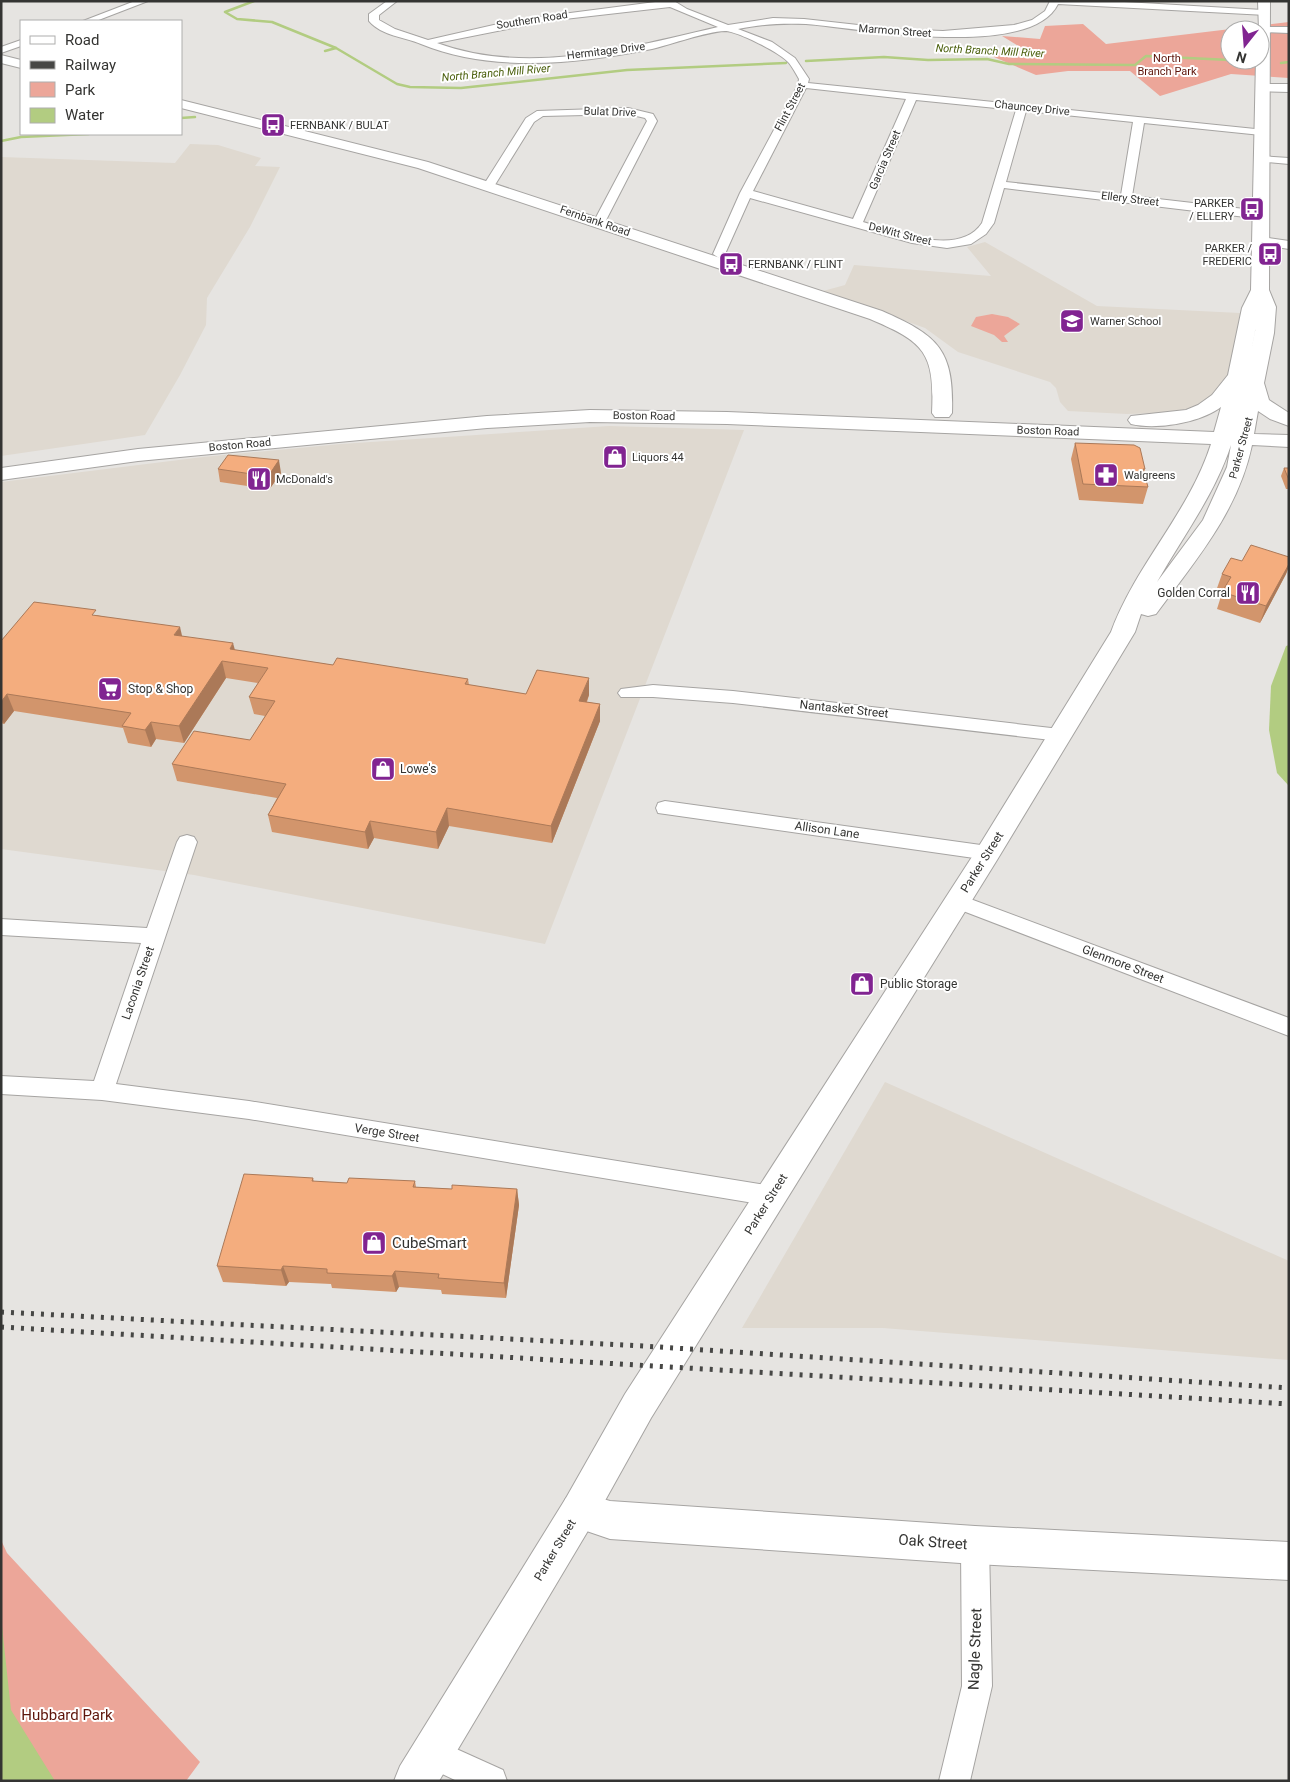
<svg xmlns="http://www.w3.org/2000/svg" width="1290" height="1782" font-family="Roboto,sans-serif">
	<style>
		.built { fill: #dfd9d0 }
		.green { fill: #eca699; fill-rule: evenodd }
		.water { fill: #b2cc81 }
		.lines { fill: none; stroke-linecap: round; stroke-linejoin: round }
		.stream { stroke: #b2cc81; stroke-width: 2.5 }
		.street-casing { stroke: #a6a4a2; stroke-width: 2 }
		.secondary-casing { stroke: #a6a4a2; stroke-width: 2 }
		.primary-casing { stroke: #a6a4a2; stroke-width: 2 }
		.street { fill: #fff; fill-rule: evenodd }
		.secondary { fill: #fff; fill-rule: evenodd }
		.primary { fill: #fff; fill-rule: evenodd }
		.rail { stroke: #474745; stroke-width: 5; stroke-dasharray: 3 7; stroke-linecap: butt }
		.wall { fill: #d2956c }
		.shaded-wall { fill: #ab7958 }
		.building { fill: #f4ad7e; stroke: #ab7958 }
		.labels { text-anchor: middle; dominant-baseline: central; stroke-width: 4; stroke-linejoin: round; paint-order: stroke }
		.far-street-label { font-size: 11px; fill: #343432; stroke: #fff }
		.far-water-label { font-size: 11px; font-style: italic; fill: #4a5f0c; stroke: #fff }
		.far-park-label { font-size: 11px; fill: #5e150b; stroke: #fff }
		.far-poi-label { font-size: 11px; fill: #343432; stroke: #fff; text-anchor: start }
		.poi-label { font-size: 12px; fill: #343432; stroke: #fff; text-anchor: start }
		.street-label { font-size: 12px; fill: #343432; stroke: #fff }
		.near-poi-label { font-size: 15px; fill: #343432; stroke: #fff; text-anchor: start }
		.near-street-label { font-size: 15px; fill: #343432; stroke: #fff }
		.near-park-label { font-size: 15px; fill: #5e150b; stroke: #fff }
	</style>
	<rect width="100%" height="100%" fill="#e6e4e1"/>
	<g class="built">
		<path d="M190,144L218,145L261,158L255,166L280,167L250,227L207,298L206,325L180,375L145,435L1,456V157L175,163Z"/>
		<path d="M985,242L1097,306L1240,313L1230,377L1207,400L1188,409L1159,413L1127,414L1068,411L1060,402L1056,388L1050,382L958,352L925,328L823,291L845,285L854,265L991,276L967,247Z"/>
		<path d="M609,426L744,430L545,944L194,875L1,849V482L203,457L341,444Z"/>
		<path d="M885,1082L1289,1261V1360L883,1328H742Z"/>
	</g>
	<g class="green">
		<path d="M1289,22V78L1231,74L1160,96L1130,71H1068L1036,75L987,54L1025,50L1002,36L1040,39L1045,26L1083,24L1106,44ZM1230,30H1260V60H1230Z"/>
		<path d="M992,314L1008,317L1020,324L1004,336L1008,342H1002L994,335L971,326L976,317Z"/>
		<path d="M1,1540L7,1553L200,1762L186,1781H1Z"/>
	</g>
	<g class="water">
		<path d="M1289,645V786L1277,773L1269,730L1271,686L1286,646Z"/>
		<path d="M1,1617L11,1710L55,1781H1Z"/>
	</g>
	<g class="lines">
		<g class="stream">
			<path d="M254,1L225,12L237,19L272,22L336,48L397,84L410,87L461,88L627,70L786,63"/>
			<path d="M325,51L336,48"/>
			<path d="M1235,60L1248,61"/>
			<path d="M806,61L884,57L928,60L987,59L1009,64L1135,65L1146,56L1230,60"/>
			<path d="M1281,63L1289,62"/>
			<path d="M181,118L195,117"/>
			<path d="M1,141L21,137L89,134"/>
		</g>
		<defs>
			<g id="street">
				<path d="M135,1H148L96,21H83Z"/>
				<path d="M387,1H397L379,15V20L395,29L428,40L516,20L663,1H674L687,9L728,25L773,18L804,19L894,29L943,31L1014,25L1032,20L1045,11L1050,1H1107L1263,10L1266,11V15L1058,4C1030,61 859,28 806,24C784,23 761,24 738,29L772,42L795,58L809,79L808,83L1265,130L1266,132L1261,135L1144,123L1132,196L1262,211L1268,215L1262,219L1004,188L994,223L986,234L971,244L947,248L912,243L750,198L725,254L719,258L713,254L740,193L798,85L799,79C796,74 793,68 789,63C781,53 737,31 725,31C705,32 673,44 652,49C577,64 492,73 421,44C404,37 382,36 369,21V14ZM670,7L718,27C629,48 526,76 437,43L547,21ZM806,88L906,99L853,219L753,191ZM916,100L1016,110L982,223C959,258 896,231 863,222ZM1026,111L1133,122L1121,195L1006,182Z"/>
				<path d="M1264,27H1289V33L1261,32V28Z"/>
				<path d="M21,40V46L1,53V47Z"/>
				<path d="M628,108L653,114L657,121L603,226L599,227L593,223L647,121L645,118L628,114L543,116L534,122L493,188L489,189L483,186L526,118L537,111Z"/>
				<path d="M1261,156L1289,158V164L1257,161V157Z"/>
				<path d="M1261,237L1289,241V249L1257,244L1255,241Z"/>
				<path d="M653,685L733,691L1060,729L1066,731L1069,735L1066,739L1060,741L733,703L653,697H621L618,693L621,689Z"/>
				<path d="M665,801L988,846L995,848L998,853L995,858L988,860L658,813L656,808L658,803Z"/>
				<path d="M187,835L194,837L197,842L116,1084L249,1101L771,1186L779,1189L783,1196L779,1203L771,1206L249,1119L102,1100L1,1094V1076L94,1081L141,943L1,935V919L147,928L177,842L180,837Z"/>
				<path d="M957,894L1289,1018V1036L950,906L947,901L950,896Z"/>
				<path d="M975,1531L985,1535L989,1545L992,1686L970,1781H939L962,1686L961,1545L965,1535Z"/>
				<path d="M432,1738L503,1770L507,1781H457L421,1764L417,1753L421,1742Z"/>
			</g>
			<g id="secondary">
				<path d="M1,55L21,60V68L1,63Z"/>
				<path d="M1263,84H1289V92L1258,91L1256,88L1258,85Z"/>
				<path d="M181,100L428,162L882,311C939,336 954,350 952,413L949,417H935L932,413C935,352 924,342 870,319L418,168L181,108Z"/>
				<path d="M579,1492L610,1501L975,1526L1289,1542V1580L975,1564L610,1539L566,1524L560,1511L566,1498Z"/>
			</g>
			<path id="primary" d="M1258,1H1270L1269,290L1276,307L1274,333L1264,383L1269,400L1289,413V426L1270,419L1258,411L1254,434L1289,435V447L1252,445C1238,512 1195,561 1156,614L1148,616L1141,614L1135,632L997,860L651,1418L592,1524L439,1781H394L400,1766L566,1498L625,1394L979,846L1111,632C1136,564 1189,513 1211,444L727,424L590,422L487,428L138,461L1,480V468L138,449L487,416L590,410L727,412L1214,432L1221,407C1200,423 1156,430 1131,424L1128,420L1131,416L1186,410L1198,405L1212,395L1228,375L1242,308L1251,290L1256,60H1260ZM1257,321L1243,392L1255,331ZM1231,445L1227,467L1203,520L1157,582C1183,536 1214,496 1231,445Z"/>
		</defs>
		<use href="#street" class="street-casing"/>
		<use href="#secondary" class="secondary-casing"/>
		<use href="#primary" class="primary-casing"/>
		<use href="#street" class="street"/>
		<use href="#secondary" class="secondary"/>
		<use href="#primary" class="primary"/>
		<g class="rail">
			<path d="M1,1312L643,1346L1289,1388"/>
			<path d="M1,1327L1289,1404"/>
		</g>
	</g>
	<g class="wall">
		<path d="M1075,443L1145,469L1144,473L1148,487L1143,504L1079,500L1071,459Z"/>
		<path d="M1284,468H1289V489H1286L1281,476Z"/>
		<path d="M218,469L281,473L271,487L268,489L220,482Z"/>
		<path d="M1242,561L1289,564V566L1286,574L1260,623L1217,609L1222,593L1216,591L1222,574Z"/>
		<path d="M97,615L235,650L333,665L468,679L469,685L526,694L589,695L587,702L600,704V721L552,843L449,826L438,849L374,838L368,849L272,832L268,815L277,798L177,781L172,764L250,740L265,716L254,714L249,697L258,683L226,678L184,743L156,739L151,747L128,743L123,728L14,711L4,724L1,723V641Z"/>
		<path d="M313,1178L314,1182L347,1183L415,1181L416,1187L452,1189H517L519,1205L506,1298L442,1294L441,1290L399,1287L396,1292L332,1288L331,1284L289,1282L286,1286L223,1282L217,1266Z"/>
	</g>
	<g class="shaded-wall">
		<path d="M279,460L281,473L271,487L268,489L265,476Z"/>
		<path d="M1289,564V566L1286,574L1260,623L1266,606Z"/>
		<path d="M180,627L184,644L174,635Z"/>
		<path d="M233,643L238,661L230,649Z"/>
		<path d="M222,661L226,678L184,743L179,726Z"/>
		<path d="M589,678V695L580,718L579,701Z"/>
		<path d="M7,694L14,711L4,724L1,717V702Z"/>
		<path d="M600,704V721L552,843L551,826Z"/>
		<path d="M151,722L156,739L151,747L145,730Z"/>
		<path d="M447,808L449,826L438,849L436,832Z"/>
		<path d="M370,821L374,838L368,849L365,832Z"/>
		<path d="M517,1189L519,1205L506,1298L504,1283Z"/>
		<path d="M283,1266L289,1282L286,1286L281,1270Z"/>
		<path d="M395,1271L399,1287L396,1292L392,1276Z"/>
	</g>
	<g class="building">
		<path d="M1075,443L1134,445L1140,448L1145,469H1143L1148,487L1083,484Z"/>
		<path d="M228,455L279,460L269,475L265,476L218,469Z"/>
		<path d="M1284,468H1289V480Z"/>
		<path d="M1251,545L1289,557V564L1266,606L1222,592L1231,577L1222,574L1231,558L1242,561Z"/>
		<path d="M34,602L96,610L92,615L180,627L174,635L233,643L230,649L333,665L337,658L468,679L465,684L526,694L537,670L589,678L579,701L600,704L551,826L447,808L436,832L370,821L365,832L268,815L286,784L172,764L194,731L250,740L275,701L249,697L268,668L222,661L179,726L151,722L145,730L122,726L131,713L7,694L1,702V641Z"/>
		<path d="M244,1174L313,1178L312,1181L347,1183L349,1178L415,1181L413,1187L452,1189V1185L517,1189L504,1283L438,1278L439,1274L395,1271L392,1276L327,1273V1269L283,1266L281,1270L217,1266Z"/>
	</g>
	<defs>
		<symbol id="bus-square" viewBox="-11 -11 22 22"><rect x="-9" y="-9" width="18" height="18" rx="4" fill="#812491" stroke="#fff"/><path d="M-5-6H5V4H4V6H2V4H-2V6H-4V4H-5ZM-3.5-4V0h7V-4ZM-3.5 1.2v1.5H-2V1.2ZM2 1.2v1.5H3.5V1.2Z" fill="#fff"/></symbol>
		<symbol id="school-square" viewBox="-11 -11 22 22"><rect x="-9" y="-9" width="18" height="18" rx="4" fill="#812491" stroke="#fff"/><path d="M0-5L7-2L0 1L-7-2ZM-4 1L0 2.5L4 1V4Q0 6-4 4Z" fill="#fff"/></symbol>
		<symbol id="shop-square" viewBox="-11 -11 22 22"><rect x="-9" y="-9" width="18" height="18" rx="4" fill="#812491" stroke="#fff"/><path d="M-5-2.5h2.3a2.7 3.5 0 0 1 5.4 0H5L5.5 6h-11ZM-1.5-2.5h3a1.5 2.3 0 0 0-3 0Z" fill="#fff"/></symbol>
		<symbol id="pharmacy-square" viewBox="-11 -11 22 22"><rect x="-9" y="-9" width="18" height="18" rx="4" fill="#812491" stroke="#fff"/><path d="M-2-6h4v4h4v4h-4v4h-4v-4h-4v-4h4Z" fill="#fff"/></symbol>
		<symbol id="restaurant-square" viewBox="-11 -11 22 22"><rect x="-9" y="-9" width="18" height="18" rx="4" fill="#812491" stroke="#fff"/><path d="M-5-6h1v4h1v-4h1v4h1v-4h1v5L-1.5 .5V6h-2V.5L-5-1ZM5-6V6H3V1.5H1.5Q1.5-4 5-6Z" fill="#fff"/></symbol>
		<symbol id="supermarket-square" viewBox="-11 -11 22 22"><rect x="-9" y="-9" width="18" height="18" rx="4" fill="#812491" stroke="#fff"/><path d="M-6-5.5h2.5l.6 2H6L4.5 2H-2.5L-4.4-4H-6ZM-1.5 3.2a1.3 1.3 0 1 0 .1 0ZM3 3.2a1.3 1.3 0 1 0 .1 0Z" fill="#fff"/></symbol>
	</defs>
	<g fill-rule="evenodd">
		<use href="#bus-square" x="259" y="111" width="28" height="28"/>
		<use href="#bus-square" x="1238" y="195" width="28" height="28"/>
		<use href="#bus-square" x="1256" y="240" width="28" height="28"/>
		<use href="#bus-square" x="717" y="250" width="28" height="28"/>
		<use href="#school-square" x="1058" y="307" width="28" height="28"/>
		<use href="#shop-square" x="601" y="443" width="28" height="28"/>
		<use href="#pharmacy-square" x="1092" y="461" width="28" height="28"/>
		<use href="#restaurant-square" x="245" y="465" width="28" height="28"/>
		<use href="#restaurant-square" x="1234" y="579" width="28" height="28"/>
		<use href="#supermarket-square" x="96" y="675" width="28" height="28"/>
		<use href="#shop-square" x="369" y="755" width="28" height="28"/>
		<use href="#shop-square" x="848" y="970" width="28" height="28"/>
		<use href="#shop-square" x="360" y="1229" width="28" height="28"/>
	</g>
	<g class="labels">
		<g class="far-street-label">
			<text transform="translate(532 20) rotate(-9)">Southern Road</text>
			<text transform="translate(895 31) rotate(4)">Marmon Street</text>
			<text transform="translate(606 51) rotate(-7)">Hermitage Drive</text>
			<text transform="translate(790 107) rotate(-62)">Flint Street</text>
			<text transform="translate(1032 108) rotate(6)">Chauncey Drive</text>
			<text transform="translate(610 112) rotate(2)">Bulat Drive</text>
			<text transform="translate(885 160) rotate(-67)">Garcia Street</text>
			<text transform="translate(1130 199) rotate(7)">Ellery Street</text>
			<text transform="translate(595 221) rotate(19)">Fernbank Road</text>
			<text transform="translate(900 234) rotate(14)">DeWitt Street</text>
			<text transform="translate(644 416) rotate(1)">Boston Road</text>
			<text transform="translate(1048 431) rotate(2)">Boston Road</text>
			<text transform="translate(240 445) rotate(-5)">Boston Road</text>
			<text transform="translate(1241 448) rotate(-75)">Parker Street</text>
		</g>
		<g class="far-water-label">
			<text transform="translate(990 51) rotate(3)">North Branch Mill River</text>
			<text transform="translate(496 73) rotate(-5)">North Branch Mill River</text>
		</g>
		<g class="far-park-label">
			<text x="1167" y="58">North<tspan x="1167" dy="13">Branch Park</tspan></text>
		</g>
		<g class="far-poi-label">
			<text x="290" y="125">FERNBANK / BULAT</text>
			<text x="1234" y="203" text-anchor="end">PARKER<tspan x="1234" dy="13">/ ELLERY</tspan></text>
			<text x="1252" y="248" text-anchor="end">PARKER /<tspan x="1252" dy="13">FREDERIC</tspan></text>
			<text x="748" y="264">FERNBANK / FLINT</text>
			<text x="1090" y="321">Warner School</text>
			<text x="632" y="457">Liquors 44</text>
			<text x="1124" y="475">Walgreens</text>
			<text x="276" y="479">McDonald's</text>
		</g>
		<g class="poi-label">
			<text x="1230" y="593" text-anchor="end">Golden Corral</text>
			<text x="128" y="689">Stop &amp; Shop</text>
			<text x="400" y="769">Lowe's</text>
			<text x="880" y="984">Public Storage</text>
		</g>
		<g class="street-label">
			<text transform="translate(844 709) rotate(6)">Nantasket Street</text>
			<text transform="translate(827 830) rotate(8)">Allison Lane</text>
			<text transform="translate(982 862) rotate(-58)">Parker Street</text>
			<text transform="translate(1123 964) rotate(21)">Glenmore Street</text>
			<text transform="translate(138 983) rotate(-71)">Laconia Street</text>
			<text transform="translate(387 1133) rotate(9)">Verge Street</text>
			<text transform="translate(766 1204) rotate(-58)">Parker Street</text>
			<text transform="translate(555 1550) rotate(-59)">Parker Street</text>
		</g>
		<g class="near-poi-label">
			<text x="392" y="1243">CubeSmart</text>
		</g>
		<g class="near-street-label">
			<text transform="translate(933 1542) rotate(4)">Oak Street</text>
			<text transform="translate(975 1649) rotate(-88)">Nagle Street</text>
		</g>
		<g class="near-park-label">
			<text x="67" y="1715">Hubbard Park</text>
		</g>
	</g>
	<rect width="1290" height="1782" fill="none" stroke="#343432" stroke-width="5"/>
	<rect x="20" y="20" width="162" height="115" fill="#ffffff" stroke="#aeaead"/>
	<rect x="30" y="36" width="25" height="8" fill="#ffffff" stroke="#aeaead"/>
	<text x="65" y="45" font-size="15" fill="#343432">Road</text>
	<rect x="30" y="61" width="25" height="8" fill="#474745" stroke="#aeaead"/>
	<text x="65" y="70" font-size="15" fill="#343432">Railway</text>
	<rect x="30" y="82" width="25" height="15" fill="#eca699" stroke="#aeaead"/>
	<text x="65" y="95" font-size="15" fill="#343432">Park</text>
	<rect x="30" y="108" width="25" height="15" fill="#b2cc81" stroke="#aeaead"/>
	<text x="65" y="120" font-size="15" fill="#343432">Water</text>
	<g transform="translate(1245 45) rotate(197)"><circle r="24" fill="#ffffff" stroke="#aeaead"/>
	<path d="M0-4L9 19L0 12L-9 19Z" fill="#812491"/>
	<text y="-8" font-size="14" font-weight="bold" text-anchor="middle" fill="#343432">N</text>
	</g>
</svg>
